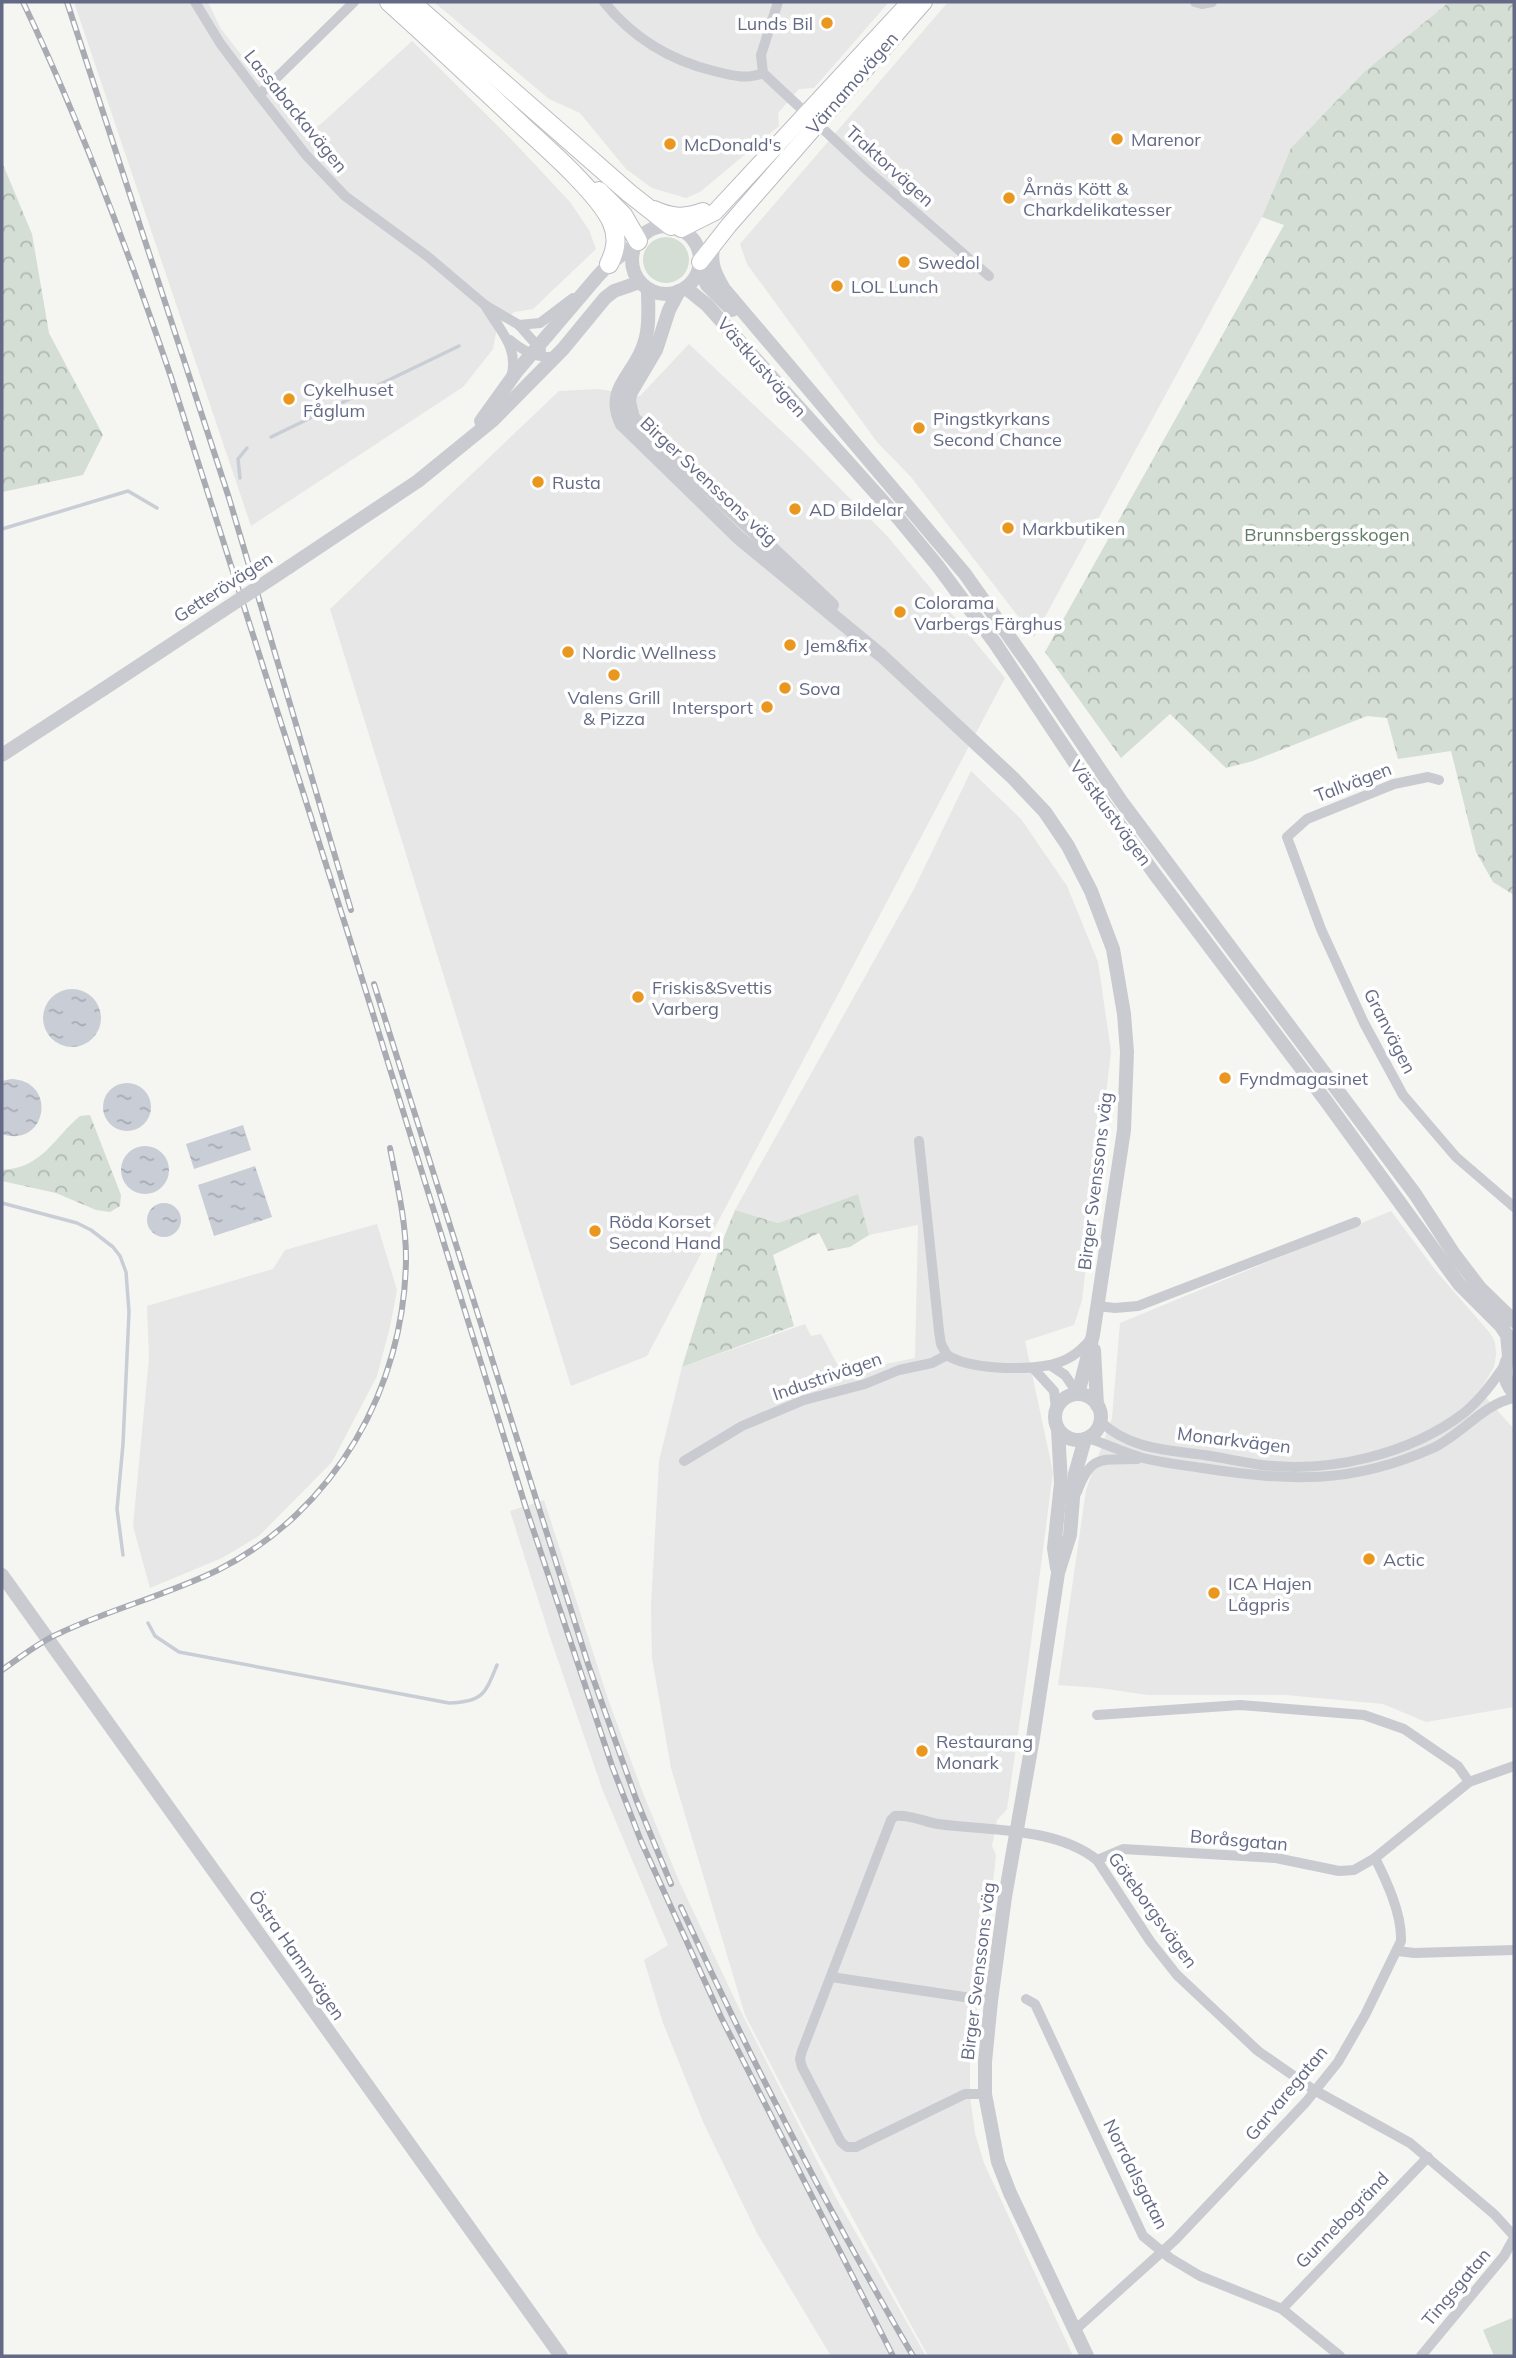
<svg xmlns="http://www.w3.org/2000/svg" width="1516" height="2358" font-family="Mulish,sans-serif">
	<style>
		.built { fill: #e6e7e6 }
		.green { fill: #d4ded4 }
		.forest { fill: url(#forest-crowns) }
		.water { fill: url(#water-ripples) }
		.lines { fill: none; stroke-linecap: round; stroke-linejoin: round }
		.stream { stroke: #c9cdd5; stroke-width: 3.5 }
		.secondary-casing { stroke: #babbc2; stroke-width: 18 }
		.primary-casing { stroke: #babcc1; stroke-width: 20 }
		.minor { stroke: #cacbd0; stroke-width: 10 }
		.tertiary { stroke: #cacbd0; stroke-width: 14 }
		.secondary { stroke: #fff; stroke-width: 16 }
		.primary { stroke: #fff; stroke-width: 18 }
		.rail-casing { stroke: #a9abb3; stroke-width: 6 }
		.rail { stroke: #fff; stroke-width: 3.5; stroke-dasharray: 10; stroke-linecap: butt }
		.tertiary-bridge { stroke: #cacbd0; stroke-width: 14 }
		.poi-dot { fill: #ea971f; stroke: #fff; stroke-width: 2.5 }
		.labels { text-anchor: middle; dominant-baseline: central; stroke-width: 7; stroke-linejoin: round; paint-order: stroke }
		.poi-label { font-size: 18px; fill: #646a85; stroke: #fff; text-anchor: start }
		.street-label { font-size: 18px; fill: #646a85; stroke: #fff }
		.park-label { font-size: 18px; fill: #637c67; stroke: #fff }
	</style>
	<defs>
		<pattern id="forest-crowns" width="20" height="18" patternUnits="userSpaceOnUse" patternTransform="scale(1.75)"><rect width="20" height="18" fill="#d4ded4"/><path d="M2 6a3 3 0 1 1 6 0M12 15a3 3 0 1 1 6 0" fill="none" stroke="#b0b8b2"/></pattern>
		<pattern id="water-ripples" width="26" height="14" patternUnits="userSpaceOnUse" patternTransform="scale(1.75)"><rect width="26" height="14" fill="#c9cdd5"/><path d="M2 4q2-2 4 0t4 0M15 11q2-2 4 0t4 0" fill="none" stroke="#a7aab2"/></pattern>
	</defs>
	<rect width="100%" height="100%" fill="#f5f6f2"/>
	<g class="built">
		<path d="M74,2H208L221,29L303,134L321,124L412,41L511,139L570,202L589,230L596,249L533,309L514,312L497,327L493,349L463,387L251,526Z"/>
		<path d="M434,2H889L814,88L799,89L778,113L779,126L700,192L686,198L652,188L626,169L580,113L549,99Z"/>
		<path d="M948,2H1449L1364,72L1291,148L1262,217L1034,637L911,477L877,442L747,264L740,244Z"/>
		<path d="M689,344L805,453L888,537L1005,678L647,1356L571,1386L330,609L559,391L599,389L640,396Z"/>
		<path d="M971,771L1021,819L1067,886L1098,962L1111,1051L1082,1300L1074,1325L1025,1341L1053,1472L1028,1665L1007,1809L997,1820L992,1846L996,1855L981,1988L970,2048V2096L975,2133L984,2163L1073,2356H928L803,2127L745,2015L671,1768L652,1658L651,1606L659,1461L682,1367L805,1324L811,1336L821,1334L842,1373L915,1358L918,1225L869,1235L858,1194L778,1223L735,1210L914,889Z"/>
		<path d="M1391,1211L1436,1271L1490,1333L1495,1342L1496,1355L1494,1367L1480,1391L1514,1429V1707L1426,1722L1383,1704L1286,1695H1148L1100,1688L1058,1685L1086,1490L1112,1418L1120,1323Z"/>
		<path d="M377,1224L397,1290L390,1327L377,1376L332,1462L259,1536L222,1558L150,1588L133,1526L149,1358L147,1306L273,1269L285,1250Z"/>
		<path d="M544,1500L609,1702L643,1793L679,1881L738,2006L835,2196L926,2356H831L757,2233L704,2124L663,2023L644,1960L668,1945L603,1791L550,1637L510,1511Z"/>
	</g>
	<g class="green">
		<circle cx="666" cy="260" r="23"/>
		<path d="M1512,2318L1514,2323V2356H1494L1483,2330Z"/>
	</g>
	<g class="forest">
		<path d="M1449,2H1514V895L1493,882L1476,852L1451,751L1398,759L1387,718L1367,716L1253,761L1226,768L1170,714L1121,758L1045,652L1284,225L1262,217L1291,148L1364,72Z"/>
		<path d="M2,162L32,234L49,333L103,435L83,475L2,492Z"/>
		<path d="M90,1115L121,1195L120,1206L110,1212L96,1210L56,1193L2,1181V1170C42,1168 53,1139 80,1116Z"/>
		<path d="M858,1194L869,1235L850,1247L828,1251L819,1233L773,1255L794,1326L682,1367L718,1252L735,1210L778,1223Z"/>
	</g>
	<g class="water">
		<circle cx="72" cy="1018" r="29"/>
		<path d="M11,1079C59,1081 46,1149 2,1134V1081Z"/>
		<circle cx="127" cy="1107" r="24"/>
		<path d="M243,1125L251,1150L194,1169L186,1144Z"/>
		<circle cx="145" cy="1170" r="24"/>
		<path d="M255,1166L272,1217L214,1236L198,1185Z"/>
		<circle cx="164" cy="1220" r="17"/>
	</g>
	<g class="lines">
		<g class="stream">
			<path d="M271,437L459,346"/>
			<path d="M240,478L238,459L247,448"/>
			<path d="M2,529L128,491L157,508"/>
			<path d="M2,1203L77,1223L91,1230L113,1247L120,1256L126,1272L129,1312L123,1444L117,1509L123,1555"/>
			<path d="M148,1623L155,1636L179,1652L449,1703C483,1702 485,1694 497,1665"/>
		</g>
		<defs>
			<g id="secondary">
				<path d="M654,209C671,217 685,218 703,211"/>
				<path d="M681,229L715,212L906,6"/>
				<path d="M700,262L729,225L924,2"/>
			</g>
			<g id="primary">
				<path d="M389,2C435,43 480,86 526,129C549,150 600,195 612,223C618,238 616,250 609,264"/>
				<path d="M411,2L629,193L671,226"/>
				<path d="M599,191L623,215L638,241"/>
			</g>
		</defs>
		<use href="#secondary" class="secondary-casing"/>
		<use href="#primary" class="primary-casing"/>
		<g class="minor">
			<path d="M195,2L220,43L259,95L306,155L345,196L427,256L485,305L519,325L540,323L573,298"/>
			<path d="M604,2C633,38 669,60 714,71C730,75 747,80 763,73"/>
			<path d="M778,2L761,55L763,73L868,171L989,276"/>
			<path d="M1195,2L1202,4L1212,2"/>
			<path d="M259,95L354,2"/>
			<path d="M485,305C499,330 520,347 511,378"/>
			<path d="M519,325L541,350"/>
			<path d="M510,340C523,351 539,360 557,356"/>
			<path d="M1439,780L1428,777L1394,784L1307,819L1287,837L1321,929L1364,1023L1403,1095L1456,1157L1514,1207"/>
			<path d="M919,1141L939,1331L941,1344L947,1355"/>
			<path d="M1097,1306L1115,1308L1138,1306L1356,1222"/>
			<path d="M1050,1365C1067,1361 1078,1354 1090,1340"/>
			<path d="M1033,1368L1054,1391L1056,1409"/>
			<path d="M1100,1421C1129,1449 1166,1450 1204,1455C1223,1458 1242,1462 1262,1465C1329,1473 1409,1455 1464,1413C1481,1399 1493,1382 1505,1365"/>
			<path d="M1088,1438C1106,1444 1125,1453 1143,1458C1162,1463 1183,1465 1202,1468C1289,1481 1350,1485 1433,1448C1461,1435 1485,1403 1514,1398"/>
			<path d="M684,1461L742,1426L804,1400L865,1384L899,1370L932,1363L947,1355C970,1370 1023,1370 1050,1365L1065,1375L1078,1394"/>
			<path d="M1077,1492C1091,1454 1101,1460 1137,1459"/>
			<path d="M1097,1715L1240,1705L1364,1715L1404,1729L1458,1766L1469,1782"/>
			<path d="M1097,1860L1123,1849L1276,1858L1339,1871L1354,1870L1375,1858"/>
			<path d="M1398,1951L1414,1953L1514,1950"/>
			<path d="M831,1977L991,2001"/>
			<path d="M1026,1999L1035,2004L1143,2236L1170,2258L1200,2276L1282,2309L1340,2356"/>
			<path d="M985,2094H965L856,2147H847L841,2142L802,2067L800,2059L802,2051L891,1820L895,1816C909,1814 925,1822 938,1824C989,1831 1056,1827 1097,1860L1150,1941L1177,1975L1258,2051L1314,2090L1410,2143L1494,2214L1514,2236"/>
			<path d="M1282,2309L1428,2157"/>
			<path d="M1075,2330L1175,2240L1306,2102L1338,2062L1365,2015L1401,1941C1402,1914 1387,1882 1375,1858L1469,1782L1514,1766"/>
			<path d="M1421,2356L1504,2256L1514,2238"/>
		</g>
		<g class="tertiary">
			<circle cx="666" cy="260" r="34"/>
			<path d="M714,244C709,262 715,274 724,289L965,574L1030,666L1121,801L1415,1194L1454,1254L1480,1288L1514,1321"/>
			<path d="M699,268L707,285L732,310"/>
			<path d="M686,288L707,305L899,519L937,565L995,643L1075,763L1154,873L1326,1101L1459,1284L1501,1326L1507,1335L1509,1356"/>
			<path d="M648,289C648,307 650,327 644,344C635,375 604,388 622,424L739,538L882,656L1013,778L1045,812L1068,846L1091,891L1113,949L1124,1014L1127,1052L1124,1130L1093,1335L1078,1394"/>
			<path d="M679,291L669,310L656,350L630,394L629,402L633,418L832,605"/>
			<path d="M481,421L517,371L597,277L609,264L635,245"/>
			<path d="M289,567L418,481L493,420L563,349L605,298L614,291L640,282"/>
			<path d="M2,755L102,690"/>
			<path d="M1094,1350L1097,1405"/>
			<path d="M1514,1351C1502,1364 1502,1380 1514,1393"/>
			<circle cx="1078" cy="1417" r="23"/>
			<path d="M1085,1439L1075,1474L1070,1535L1058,1573L1033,1738L1005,1897L991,2001L985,2062V2094L998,2162L1010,2193L1087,2356"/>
			<path d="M1057,1568L1054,1548L1061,1483L1058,1430"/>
			<path d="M2,1575L561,2356"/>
		</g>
		<use href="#secondary" class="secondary"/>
		<use href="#primary" class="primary"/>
		<defs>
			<g id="rail">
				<path d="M23,2C81,123 128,250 171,377L351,943L525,1505L612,1766L641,1841L721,2017L893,2356"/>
				<path d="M67,2L229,498L351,910"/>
				<path d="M374,984L588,1664L636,1799L671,1884"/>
				<path d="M2,1670C21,1657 39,1642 60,1633C111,1609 167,1595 218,1570C335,1511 405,1387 406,1258C406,1221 397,1184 390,1148"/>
				<path d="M681,1907C751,2060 828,2211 913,2356"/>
			</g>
		</defs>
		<use href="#rail" class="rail-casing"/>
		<use href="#rail" class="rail"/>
		<path class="tertiary-bridge" d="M102,690L289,567"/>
	</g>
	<g class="poi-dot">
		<circle cx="827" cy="23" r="7"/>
		<circle cx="1117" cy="139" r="7"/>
		<circle cx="670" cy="144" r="7"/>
		<circle cx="1009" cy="198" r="7"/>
		<circle cx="904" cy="262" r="7"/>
		<circle cx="837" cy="286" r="7"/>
		<circle cx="289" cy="399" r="7"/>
		<circle cx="919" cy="428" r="7"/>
		<circle cx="538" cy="482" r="7"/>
		<circle cx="795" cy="509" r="7"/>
		<circle cx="1008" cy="528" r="7"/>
		<circle cx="900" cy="612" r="7"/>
		<circle cx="790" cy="645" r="7"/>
		<circle cx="568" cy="652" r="7"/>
		<circle cx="614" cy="675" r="7"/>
		<circle cx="785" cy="688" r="7"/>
		<circle cx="767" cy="707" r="7"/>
		<circle cx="638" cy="997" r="7"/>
		<circle cx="1225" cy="1078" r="7"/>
		<circle cx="595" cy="1231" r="7"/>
		<circle cx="1369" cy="1559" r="7"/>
		<circle cx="1214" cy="1593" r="7"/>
		<circle cx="922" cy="1751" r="7"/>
	</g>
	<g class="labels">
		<g class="poi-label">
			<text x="813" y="23" text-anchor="end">Lunds Bil</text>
			<text x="1131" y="139">Marenor</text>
			<text x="684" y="144">McDonald's</text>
			<text x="1023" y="188">Årnäs Kött &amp;<tspan x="1023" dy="21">Charkdelikatesser</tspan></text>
			<text x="918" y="262">Swedol</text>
			<text x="851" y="286">LOL Lunch</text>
			<text x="303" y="389">Cykelhuset<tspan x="303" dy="21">Fåglum</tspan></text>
			<text x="933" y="418">Pingstkyrkans<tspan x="933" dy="21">Second Chance</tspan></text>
			<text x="552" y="482">Rusta</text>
			<text x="809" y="509">AD Bildelar</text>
			<text x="1022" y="528">Markbutiken</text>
			<text x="914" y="602">Colorama<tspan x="914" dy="21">Varbergs Färghus</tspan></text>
			<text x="804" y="645">Jem&amp;fix</text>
			<text x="582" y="652">Nordic Wellness</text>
			<text x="799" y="688">Sova</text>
			<text x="614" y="697" text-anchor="middle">Valens Grill<tspan x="614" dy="21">&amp; Pizza</tspan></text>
			<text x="753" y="707" text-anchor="end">Intersport</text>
			<text x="652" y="987">Friskis&amp;Svettis<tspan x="652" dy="21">Varberg</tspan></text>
			<text x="1239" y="1078">Fyndmagasinet</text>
			<text x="609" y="1221">Röda Korset<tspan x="609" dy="21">Second Hand</tspan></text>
			<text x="1383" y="1559">Actic</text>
			<text x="1228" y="1583">ICA Hajen<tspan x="1228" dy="21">Lågpris</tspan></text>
			<text x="936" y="1741">Restaurang<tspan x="936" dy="21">Monark</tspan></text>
		</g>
		<g class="street-label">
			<text transform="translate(852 83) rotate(-49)">Värnamovägen</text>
			<text transform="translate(296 111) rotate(51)">Lassabackavägen</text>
			<text transform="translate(890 166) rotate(42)">Traktorvägen</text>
			<text transform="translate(762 367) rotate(49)">Västkustvägen</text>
			<text transform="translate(709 481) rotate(43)">Birger Svenssons väg</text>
			<text transform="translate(223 587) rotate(-33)">Getterövägen</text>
			<text transform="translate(1353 782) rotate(-21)">Tallvägen</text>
			<text transform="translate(1111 813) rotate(54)">Västkustvägen</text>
			<text transform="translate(1390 1031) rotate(63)">Granvägen</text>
			<text transform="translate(1095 1181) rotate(-83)">Birger Svenssons väg</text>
			<text transform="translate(827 1376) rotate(-19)">Industrivägen</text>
			<text transform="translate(1234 1440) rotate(7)">Monarkvägen</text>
			<text transform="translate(1239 1840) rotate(5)">Boråsgatan</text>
			<text transform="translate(1153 1910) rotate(54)">Göteborgsvägen</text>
			<text transform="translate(297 1955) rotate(55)">Östra Hamnvägen</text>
			<text transform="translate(978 1971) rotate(-83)">Birger Svenssons väg</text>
			<text transform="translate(1286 2093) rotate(-50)">Garvaregatan</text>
			<text transform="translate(1136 2174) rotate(63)">Norrdalsgatan</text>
			<text transform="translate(1342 2220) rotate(-46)">Gunnebogränd</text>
			<text transform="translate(1456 2287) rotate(-50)">Tingsgatan</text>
		</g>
		<g class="park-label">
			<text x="1327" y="534">Brunnsbergsskogen</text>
		</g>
	</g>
	<rect width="1516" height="2358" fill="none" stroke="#646a85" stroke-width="7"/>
</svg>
